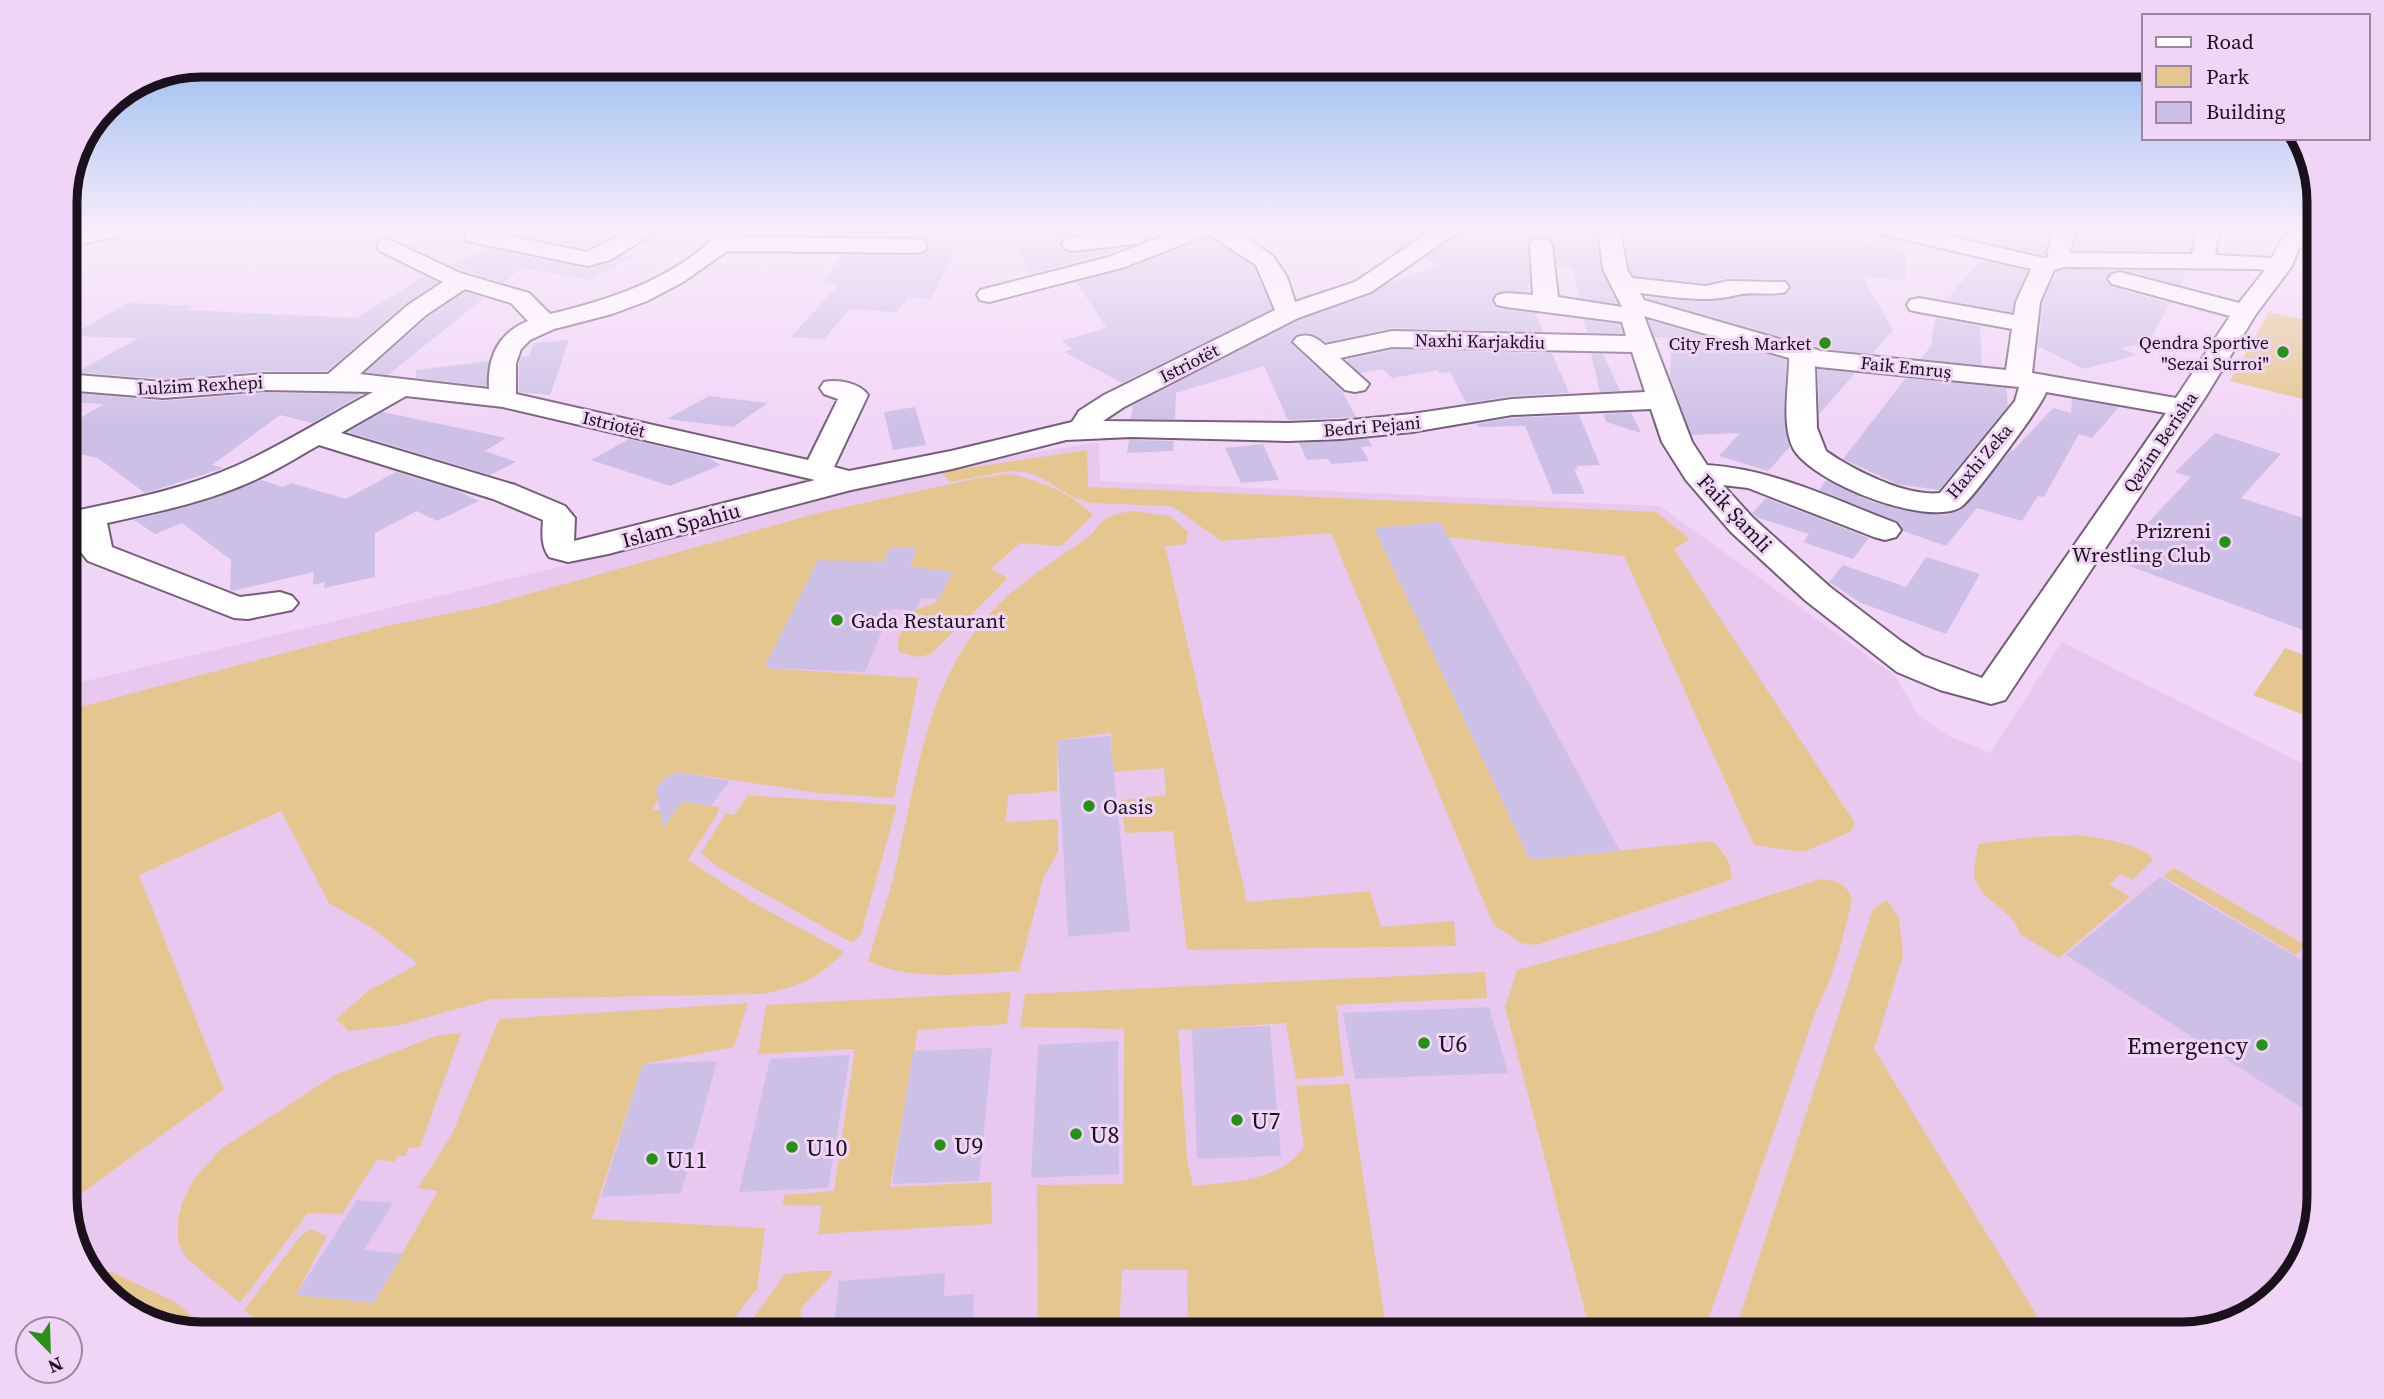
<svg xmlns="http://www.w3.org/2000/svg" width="2384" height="1399" font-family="'Source Serif 4',serif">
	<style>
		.built { fill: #e9c8ef }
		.green { fill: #e5c68e }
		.building { fill: #cdc0e6 }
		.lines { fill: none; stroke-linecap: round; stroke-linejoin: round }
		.minor-casing { stroke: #755d7a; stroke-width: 4 }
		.minor { fill: #fff; fill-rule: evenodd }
		.poi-dot { fill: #269116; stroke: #f1d5f6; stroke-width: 2.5 }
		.labels { text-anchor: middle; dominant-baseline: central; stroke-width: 6; stroke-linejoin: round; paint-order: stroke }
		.far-street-label { font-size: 18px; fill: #1b111d; stroke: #f1d5f6 }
		.far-poi-label { font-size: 18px; fill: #1b111d; stroke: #f1d5f6; text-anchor: end }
		.street-label { font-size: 21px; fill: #1b111d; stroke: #f1d5f6 }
		.poi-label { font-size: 21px; fill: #1b111d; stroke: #f1d5f6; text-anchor: start }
		.near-poi-label { font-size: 24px; fill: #1b111d; stroke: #f1d5f6; text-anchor: start }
		.rim { fill: none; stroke: #1b111d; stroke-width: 9 }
	</style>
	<rect width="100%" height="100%" fill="#f1d5f6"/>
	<path class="built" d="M1099,442L1100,481L1660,506L1894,675L1919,716L1949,736L1990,753L2062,642L2319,772V1198L2301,1266L2251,1316L2183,1334H201L133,1316L88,1273L65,1206V686L559,567L790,500L982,461Z"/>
	<g class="green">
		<path d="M2269,312L2319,323V403L2230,381Z"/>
		<path d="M1087,450L1088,487L1656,512L1690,539L1674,549L1855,823L1850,832L1803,852L1754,845L1624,556L1448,537L1440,522L1375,528L1530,860L1712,841C1724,853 1733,862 1731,879L1719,884L1536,945L1521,943L1493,924L1331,533L1221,541L1172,506L1091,503L1071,496L1040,477L1026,472L1008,471L950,482L941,472Z"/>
		<path d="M1009,474C1039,480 1071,493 1093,515L1061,546L1020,543L991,569L1008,578L931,654L917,657L899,652L898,640L909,612L936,603L953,572L933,569L924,581L914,580L911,562L916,548L890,547L882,565L765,668L919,678L894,798L818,793L679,772L667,776L657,787L661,797L652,809L674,813L683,801L719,807L718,813L688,860L752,902L844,952C817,980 798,987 761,994L492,999L400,1025L349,1031L336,1019L368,991L418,964L372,928L329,903L281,811L139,875L224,1090L65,1205V711L387,626L486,606L818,513L978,478Z"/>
		<path d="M1133,511L1170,516L1188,532L1186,544L1165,546L1247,902L1370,891L1381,927L1454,921L1456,946L1187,950L1173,831L1125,833L1121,800L1166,795L1164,768L1113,772L1111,733L1057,740V791L1008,795L1006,822L1058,819V852L1044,876L1019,971C973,974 909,982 868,961C875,937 883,914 890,890C915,797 920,696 984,620C1014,584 1056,561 1093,533C1101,517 1117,513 1133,511Z"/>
		<path d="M2285,648L2319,661V721L2253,695Z"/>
		<path d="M728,794L897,805L861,934L852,943L719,868L701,853L726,813L734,815L747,796Z"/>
		<path d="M2080,835C2099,838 2144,844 2153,860L2132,880L2121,874L2109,884L2130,897L2059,958L2020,934C2014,908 1976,901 1974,873C1974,864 1977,854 1978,844L2033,837Z"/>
		<path d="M2174,868L2305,945L2296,955L2163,876Z"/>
		<path d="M1821,879C1836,881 1848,884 1852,900C1843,939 1834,975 1816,1011L1703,1334H1591L1505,1007L1517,970L1648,934Z"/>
		<path d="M1887,900L1899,918L1903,956L1874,1049L2048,1334H1734L1873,909Z"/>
		<path d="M1485,972L1487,998L1336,1005L1344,1076L1296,1079L1286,1023L1178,1030L1187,1159L1193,1186C1232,1182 1279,1182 1304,1147L1296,1086L1349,1084L1387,1334H1188L1187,1270H1122L1119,1334H1038L1037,1185L1123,1184L1124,1029L1020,1027L1025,994Z"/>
		<path d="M1011,992L1007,1024L918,1030L890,1187L991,1182L992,1224L818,1234L822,1206L782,1205L784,1195L834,1191L855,1049L758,1054L766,1005Z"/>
		<path d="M748,1003L734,1047L643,1064L592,1219L765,1228L757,1289L721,1334H272L244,1310L299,1238L310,1229L327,1236L296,1295L374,1303L438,1191L418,1188L453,1132L499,1019Z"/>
		<path d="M461,1033L420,1147L409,1148L405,1156H398L394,1162L377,1159L342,1214L308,1213L240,1303L187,1259L178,1243V1219L183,1200L194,1179L222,1148L335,1075L436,1036Z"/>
		<path d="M91,1271L112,1272L177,1303L211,1334H201L133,1316L88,1273Z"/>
		<path d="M812,1271H835L801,1308L800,1334H742L785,1274Z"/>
	</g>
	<g class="building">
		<path d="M527,229H625L587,249L516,235Z"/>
		<path d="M879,229H967L930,299L908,297L896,312L850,309L824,339L791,337L839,284L822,283L842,255L916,256L925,254L929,247L925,238L879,236Z"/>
		<path d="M1007,229H1123L1072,234L1063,238L1060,245L1064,252L1073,254L1126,247L1030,274Z"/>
		<path d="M1352,229H1429L1396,251L1351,244Z"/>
		<path d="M1465,229L1596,231L1600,269L1617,304L1579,298L1573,268L1557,267L1551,239L1533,237L1527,245L1530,281L1527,292H1496L1492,301L1496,308L1535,313L1543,332L1392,328L1326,342L1310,333L1295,335L1291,344L1342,391L1356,417L1288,420L1264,366L1176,393L1175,419H1131L1133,405L1299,320L1372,294L1385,285L1441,264L1426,260L1431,257H1427Z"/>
		<path d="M1623,229H1789L1907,251L1905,281L1862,276L1893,330L1872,354L1822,348L1646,298L1713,301L1743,296H1780L1787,294L1792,287L1785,279L1728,278L1706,283L1634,276L1630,268Z"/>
		<path d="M2009,229H2051L2045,255L1999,245Z"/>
		<path d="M2079,229H2175L2176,248L2144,251L2073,250Z"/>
		<path d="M1203,239L1222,246L1254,267L1272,309L1122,383L1064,352L1073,349L1061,341L1107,328L1076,282L1126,269Z"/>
		<path d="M487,248L587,269L611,263L623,255L634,257L591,280L522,268L503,283L449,265Z"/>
		<path d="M1981,260L2027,271L2014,301L2012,312L1946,300Z"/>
		<path d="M2064,270H2117L2110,272L2105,279L2111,287L2170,303L2149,342L2120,348L2137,355L2084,369L2038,346L2043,303L2056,272Z"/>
		<path d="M2124,270L2187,271L2180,285Z"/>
		<path d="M425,276L438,282L406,303L327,371H265L163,379L77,372L139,338L70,336L127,303L194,306L187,310L356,318Z"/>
		<path d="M465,292L484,298L388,375L366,372L428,317Z"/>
		<path d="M1935,318L1980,326L1982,365L1921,359L1933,343L1931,342Z"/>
		<path d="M1584,320L1620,324L1622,333H1587Z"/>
		<path d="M1648,320L1786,360L1784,416L1790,447L1768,471L1719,456L1740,433L1692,435L1670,377L1672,338L1655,337Z"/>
		<path d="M569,340L550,395L519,392V363L521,357L529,356L534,343Z"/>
		<path d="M1392,350L1552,353L1569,393L1512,396L1466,403L1450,372L1439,373L1438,370L1392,378L1383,369L1360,373L1346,360Z"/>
		<path d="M1591,354H1603L1620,391L1600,392Z"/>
		<path d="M489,361L486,386L416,378V370Z"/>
		<path d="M1818,369L1855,373L1819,414Z"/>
		<path d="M1906,378L2006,388L2008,406L1939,490L1897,484L1843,459Z"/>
		<path d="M265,393L362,394L312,423L280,415L212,465L224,468L145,493L98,458L65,451V427L104,404L67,402L82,394L163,401Z"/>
		<path d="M709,396L768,403L733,427L667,419Z"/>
		<path d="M2072,399L2119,407L2092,438L2079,434L2044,497L2038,496L2022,521L1977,508L1946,546L1903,531L1897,521L1819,490L1826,480L1870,501L1897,509L1945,515L1962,510L2012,449V452L2053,408L2071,413Z"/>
		<path d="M915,407L926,445L893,450L884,412Z"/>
		<path d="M383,412L506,438L485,451L516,462L490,475L348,432Z"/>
		<path d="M1631,412L1641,433L1606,422L1604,414Z"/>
		<path d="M1579,415L1600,465L1576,466L1578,469H1574L1585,494H1553L1525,426L1478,427L1476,424L1512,418Z"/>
		<path d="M2215,433L2281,454L2241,498L2319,523V636L2113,560L2191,477L2175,472Z"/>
		<path d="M629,439L709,458L721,465L670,486L591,460Z"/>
		<path d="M1368,439L1372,446L1361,447L1369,461L1331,464L1328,459L1307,460L1299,443Z"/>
		<path d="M1129,440L1174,441L1173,451L1127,453Z"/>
		<path d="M1263,444L1279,480L1241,483L1225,448Z"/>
		<path d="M396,472L458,491L479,501L437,521L417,511L375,533V577L324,588L325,582L313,585L314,572L232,591L230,590L231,560L182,523L155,534L134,520L203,502L261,480L283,487L291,483L346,499Z"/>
		<path d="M1766,498L1869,538L1853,559L1803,542L1809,534L1756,517L1752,513Z"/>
		<path d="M1440,522L1555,731L1620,851L1530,860L1374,528Z"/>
		<path d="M890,547L917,548L910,566L953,572L939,599L922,598L915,611L891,609L865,672L764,668L818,560L884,562Z"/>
		<path d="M1926,557L1980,574L1946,634L1861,603L1829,582L1843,565L1906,587Z"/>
		<path d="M1110,736L1130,931L1068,937L1057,740Z"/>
		<path d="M678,772L730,781L711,806L683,801L663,828L656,788L667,776Z"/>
		<path d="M2160,877L2319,970V1119L2066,955Z"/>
		<path d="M1489,1007L1508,1073L1355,1079L1343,1013Z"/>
		<path d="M1270,1026L1281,1156L1197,1159L1192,1029Z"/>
		<path d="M1118,1041L1119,1174L1031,1178L1038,1045Z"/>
		<path d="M992,1048L979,1181L892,1184L913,1051Z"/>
		<path d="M850,1055L828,1188L739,1192L770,1059Z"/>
		<path d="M717,1061L681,1193L601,1197L643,1064Z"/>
		<path d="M357,1200L393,1203L364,1250L403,1254L374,1303L296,1295Z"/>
		<path d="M945,1273L944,1296L974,1294L972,1334H833L839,1281Z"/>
	</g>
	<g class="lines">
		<defs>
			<g id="minor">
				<path d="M86,229H127L124,234L65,248V234Z"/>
				<path d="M475,229L587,252L632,229H660L610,260L588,266L467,241L464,236L467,231Z"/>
				<path d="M723,229H747L740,237L916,239L924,241L927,246L924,251L916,253L727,251L683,282L647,301L612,314L554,329L530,340L521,349L516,363V394L808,460L838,399L824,394L820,388L824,382C838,379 860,383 868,395L834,467L849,471L951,451L1072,422L1079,411L1104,395L1275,310L1256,265L1208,234L1125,267L989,302L980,300L977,295L980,290L1109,257L1181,229H1233L1273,256L1287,277L1295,302L1355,282L1434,229H1462L1371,292L1298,318L1124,407L1103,421L1288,423L1341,421L1412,414L1512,399L1645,392L1632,352L1392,347L1340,358L1369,384L1365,390L1355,392L1345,390L1293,342L1297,337C1310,333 1315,337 1325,345L1392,331L1626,336L1622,322L1506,307L1497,305L1494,300L1497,295L1506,293L1533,295L1530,245L1533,240H1549L1552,245L1558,297L1622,307L1603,269L1598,229H1620L1627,269L1632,278L1706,286L1728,281L1785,282L1789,287L1785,292C1770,296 1752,291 1737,295C1706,303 1673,297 1640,293L1644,300L1821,351L2006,370L2012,329L1919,312L1910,310L1907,305L1910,300L1919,298L2014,315L2016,302L2031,269L1881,234L1878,229H1919L2044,258L2049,257L2047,253L2054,229H2076L2070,253L2192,254L2197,229H2219L2215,255L2272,258L2280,243L2293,229H2317L2298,250L2292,266L2256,314L2206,396L2005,700L1991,704L1977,700L1940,690L1897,672L1806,601L1731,532L1686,480L1662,442L1651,409L1512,415L1412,432L1341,439L1288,441L1131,437L1066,440L952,469L851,490L608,554L568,562L549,557C541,545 542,534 543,520L493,499L319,445C299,456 279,469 257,479C210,501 158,512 107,523L112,547L240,597L280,592L292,596L298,603L292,610L248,619L234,618L88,561L76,546L75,530L65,533V513C123,501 182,490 236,466C283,445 328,416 373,392L265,390L163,398L65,390V374L163,382L265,374H328L408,305L443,282L380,251L377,246L380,241L388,239L460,273L529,293L550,314C613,299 677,278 723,229ZM2064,267L2257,269L2265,270L2239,303L2120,272L2112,274L2108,279L2112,284L2230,316L2176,398L2032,373L2040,302L2054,270ZM465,289L511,303L528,321C498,333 487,358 489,389L360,374L426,315ZM1644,316L1789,358C1789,386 1781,423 1793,448C1811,482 1927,528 1961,507C1971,501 2044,403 2046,392L2166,413L1982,678L1923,656L1902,642L1830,587L1753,518L1723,485L1748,488L1874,537L1885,540L1896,537L1901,530L1896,523C1835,500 1773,469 1707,465L1692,442ZM1815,366L1819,367L2019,387L2015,401L1940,493C1906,497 1853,470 1826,451L1817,428ZM406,396L503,407L815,480L574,541L575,518L565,506L515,485L341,433Z"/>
				<path d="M1134,231L1142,233L1145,238L1142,243L1073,251L1065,249L1062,244L1065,239L1073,237Z"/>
			</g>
		</defs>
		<use href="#minor" class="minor-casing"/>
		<use href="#minor" class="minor"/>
	</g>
	<linearGradient id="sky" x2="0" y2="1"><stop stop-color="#80b1ec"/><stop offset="0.54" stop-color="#f9ecfb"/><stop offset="1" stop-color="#f9ecfb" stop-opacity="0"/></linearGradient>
	<rect width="2384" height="425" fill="url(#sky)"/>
	<g class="poi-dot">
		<circle cx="1825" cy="343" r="7"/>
		<circle cx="2283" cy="352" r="7"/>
		<circle cx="2225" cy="542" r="7"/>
		<circle cx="837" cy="620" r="7"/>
		<circle cx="1089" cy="806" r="7"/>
		<circle cx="1424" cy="1043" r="7"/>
		<circle cx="2262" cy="1045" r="7"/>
		<circle cx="1237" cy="1120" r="7"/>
		<circle cx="1076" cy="1134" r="7"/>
		<circle cx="940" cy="1145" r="7"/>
		<circle cx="792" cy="1147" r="7"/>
		<circle cx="652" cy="1159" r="7"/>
	</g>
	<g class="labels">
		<g class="far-street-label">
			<text transform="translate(1480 341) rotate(1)">Naxhi Karjakdiu</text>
			<text transform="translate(1189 363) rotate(-27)">Istriotët</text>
			<text transform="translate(1906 367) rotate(6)">Faik Emruş</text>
			<text transform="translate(200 385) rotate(-3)">Lulzim Rexhepi</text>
			<text transform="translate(614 424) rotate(13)">Istriotët</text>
			<text transform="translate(1372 426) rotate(-5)">Bedri Pejani</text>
			<text transform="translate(2160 442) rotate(-56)">Qazim Berisha</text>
			<text transform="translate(1979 461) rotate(-50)">Haxhi Zeka</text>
		</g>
		<g class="far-poi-label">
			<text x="2269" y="342">Qendra Sportive<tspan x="2269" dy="21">"Sezai Surroi"</tspan></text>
			<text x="1811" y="343">City Fresh Market</text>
		</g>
		<g class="street-label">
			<text transform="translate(1735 513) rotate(47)">Faik Şamli</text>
			<text transform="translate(681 525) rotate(-15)">Islam Spahiu</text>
		</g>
		<g class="poi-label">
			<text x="2211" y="530" text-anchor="end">Prizreni<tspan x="2211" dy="24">Wrestling Club</tspan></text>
			<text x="851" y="620">Gada Restaurant</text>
			<text x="1103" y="806">Oasis</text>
		</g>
		<g class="near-poi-label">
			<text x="1438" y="1043">U6</text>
			<text x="2248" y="1045" text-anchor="end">Emergency</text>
			<text x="1251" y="1120">U7</text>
			<text x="1090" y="1134">U8</text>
			<text x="954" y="1145">U9</text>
			<text x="806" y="1147">U10</text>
			<text x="666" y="1159">U11</text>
		</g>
	</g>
	<path d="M0 0H2384V1399H0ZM202 77H2182A125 125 0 0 1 2307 202V1197A125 125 0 0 1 2182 1322H202A125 125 0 0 1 77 1197V202A125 125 0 0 1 202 77Z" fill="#f1d5f6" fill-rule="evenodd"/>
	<path class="rim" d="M202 77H2182A125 125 0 0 1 2307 202V1197A125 125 0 0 1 2182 1322H202A125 125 0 0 1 77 1197V202A125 125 0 0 1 202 77Z"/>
	<rect x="2142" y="14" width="228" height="126" fill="#f1d5f6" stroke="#9b879f" stroke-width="2"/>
	<rect x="2156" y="37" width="35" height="10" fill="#ffffff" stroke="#9b879f" stroke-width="2"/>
	<text x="2206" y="49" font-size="21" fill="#1b111d">Road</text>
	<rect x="2156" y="66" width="35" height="21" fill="#e5c68e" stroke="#9b879f" stroke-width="2"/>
	<text x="2206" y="84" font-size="21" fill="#1b111d">Park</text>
	<rect x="2156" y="102" width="35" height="21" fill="#cdc0e6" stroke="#9b879f" stroke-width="2"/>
	<text x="2206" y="119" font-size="21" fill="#1b111d">Building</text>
	<g transform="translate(49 1350) rotate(157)"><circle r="33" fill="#f1d5f6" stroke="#9b879f" stroke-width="2"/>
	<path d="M0-5L12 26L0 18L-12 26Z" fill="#269116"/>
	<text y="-10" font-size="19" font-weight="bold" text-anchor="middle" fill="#1b111d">N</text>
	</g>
</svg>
